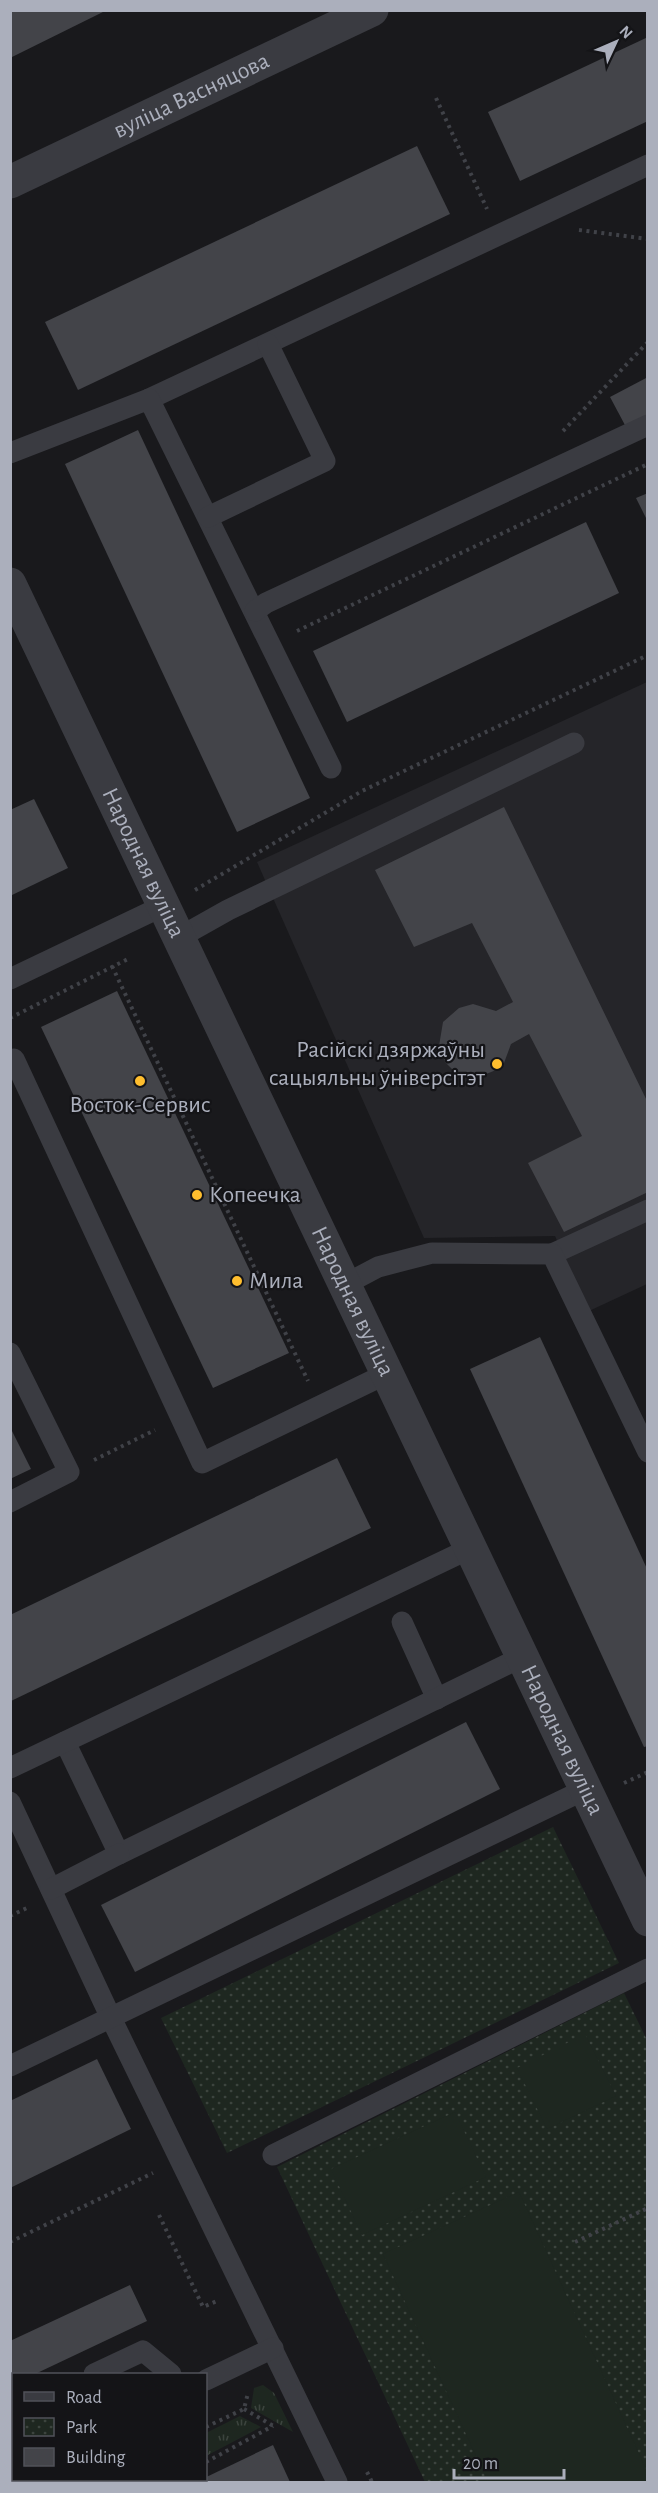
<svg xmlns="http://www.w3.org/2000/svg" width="658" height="2493" font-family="'Alegreya Sans',sans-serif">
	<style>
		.built { fill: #252529 }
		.grass { fill: url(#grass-tufts) }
		.park { fill: url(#park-dots) }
		.pitch { fill: #1e2720 }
		.building { fill: #434449 }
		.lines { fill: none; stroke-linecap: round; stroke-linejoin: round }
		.path { stroke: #404248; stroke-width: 4; stroke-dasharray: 3 4.5; stroke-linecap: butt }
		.service { stroke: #3a3b41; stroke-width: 21 }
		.tertiary { stroke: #3a3b41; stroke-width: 33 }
		.poi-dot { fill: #ffbe2e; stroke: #141417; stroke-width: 2 }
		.labels { text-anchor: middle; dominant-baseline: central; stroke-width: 4.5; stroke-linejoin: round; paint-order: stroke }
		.street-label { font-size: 24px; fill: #abafbc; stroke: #141417 }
		.poi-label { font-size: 24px; fill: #abafbc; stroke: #141417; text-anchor: start }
	</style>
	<defs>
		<pattern id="grass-tufts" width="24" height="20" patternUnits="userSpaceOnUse" patternTransform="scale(1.5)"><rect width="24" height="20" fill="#1e2720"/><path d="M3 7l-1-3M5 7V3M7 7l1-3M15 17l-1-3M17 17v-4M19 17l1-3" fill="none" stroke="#3c443e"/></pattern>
		<pattern id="park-dots" width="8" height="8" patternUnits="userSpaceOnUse" patternTransform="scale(1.5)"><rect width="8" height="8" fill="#1e2720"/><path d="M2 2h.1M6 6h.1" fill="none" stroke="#3c443e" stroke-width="1.8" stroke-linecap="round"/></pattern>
	</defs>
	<rect width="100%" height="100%" fill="#19191c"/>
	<path class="built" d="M647,682V1284L589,1311L555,1236L424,1238L257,862Z"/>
	<g class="grass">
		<path d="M263,2385L274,2393L293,2432L251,2408L254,2388Z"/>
		<path d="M240,2416L261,2427L206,2456V2433Z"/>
	</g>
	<g class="park">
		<path d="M553,1827L619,1963L227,2153L161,2018Z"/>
		<path d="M624,1993L647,2040V2482H425L277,2167Z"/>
	</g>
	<g class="pitch">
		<path d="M585,2034L616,2096L547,2129L517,2068Z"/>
		<path d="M455,2112L486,2177L362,2235L331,2169Z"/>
		<path d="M519,2192L647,2471V2482H488L383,2254Z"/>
	</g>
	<g class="building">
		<path d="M10,10H107L10,58Z"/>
		<path d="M648,37V121L520,181L488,112Z"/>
		<path d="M417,146L450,214L78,390L45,322Z"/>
		<path d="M648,377V416L626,427L610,397Z"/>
		<path d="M138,430L310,798L237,832L65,464Z"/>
		<path d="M648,493V522L636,498Z"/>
		<path d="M586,522L619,593L347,722L313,651Z"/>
		<path d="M34,799L68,868L10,896V810Z"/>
		<path d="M504,807L648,1103V1192L564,1232L528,1163L582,1136L529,1034L511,1044L504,1063L496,1070L479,1077L464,1076L454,1071L445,1062L439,1046L443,1022L459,1008L473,1004L496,1011L513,1002L472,923L414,947L375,870Z"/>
		<path d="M117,991L289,1353L213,1388L41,1027Z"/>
		<path d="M540,1337L648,1571V1746L644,1747L470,1369Z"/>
		<path d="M10,1427L31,1469L10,1479Z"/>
		<path d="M337,1458L371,1528L11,1701L10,1615Z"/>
		<path d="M466,1722L500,1789L135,1972L101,1905Z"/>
		<path d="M97,2059L131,2129L10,2188V2101Z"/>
		<path d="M130,2285L147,2321L35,2374H14V2385L10,2386V2341Z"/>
		<path d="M273,2445L290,2482H199L198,2481Z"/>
	</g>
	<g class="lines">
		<g class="path">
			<path d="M436,98L487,209"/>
			<path d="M579,230L648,239"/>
			<path d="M563,431L648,342"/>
			<path d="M297,631L648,464"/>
			<path d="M195,890L362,791L648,655"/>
			<path d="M112,966L308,1381"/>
			<path d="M10,1018L128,959"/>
			<path d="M94,1460L155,1430"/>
			<path d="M624,1783L648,1772"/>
			<path d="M10,1916L29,1907"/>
			<path d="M159,2215L203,2307L217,2301"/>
			<path d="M10,2242L153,2173"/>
			<path d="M575,2242L648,2208"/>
			<path d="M244,2409L275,2427"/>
			<path d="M206,2427L244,2409L248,2393"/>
			<path d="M206,2462L273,2426"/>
			<path d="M367,2472L372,2482"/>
			<path d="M128,2480L130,2482"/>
			<path d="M189,2480L191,2482"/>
			<path d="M89,2482L95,2480"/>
			<path d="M181,2482L182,2480"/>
		</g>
		<g class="service">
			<path d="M149,399L648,165"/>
			<path d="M10,453L149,399L331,768"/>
			<path d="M208,517L325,461L268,344"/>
			<path d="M255,611L266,603L648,425"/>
			<path d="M180,937L228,910L574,743"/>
			<path d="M10,979L165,905"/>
			<path d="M14,1059L202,1463L388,1373"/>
			<path d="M552,1254L648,1210"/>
			<path d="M344,1285L378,1267L432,1253L552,1254L648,1452"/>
			<path d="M10,1353L69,1472L10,1502"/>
			<path d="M402,1622L437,1699"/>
			<path d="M65,1742L119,1854L522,1657"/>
			<path d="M10,1768L471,1548"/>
			<path d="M10,1802L111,2018L337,2482"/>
			<path d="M51,1889L119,1854"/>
			<path d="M10,2066L586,1789"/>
			<path d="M273,2155L648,1969"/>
			<path d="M94,2374L143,2351L171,2374"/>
			<path d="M206,2380L273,2348"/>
			<path d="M10,2414L14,2412"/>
			<path d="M10,2472L14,2471"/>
		</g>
		<g class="tertiary">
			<path id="s1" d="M10,182L372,10"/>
			<path id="s2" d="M10,584L648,1920"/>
		</g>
	</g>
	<g class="poi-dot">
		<circle cx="497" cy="1064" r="6"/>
		<circle cx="140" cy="1081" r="6"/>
		<circle cx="197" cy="1195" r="6"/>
		<circle cx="237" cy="1281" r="6"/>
	</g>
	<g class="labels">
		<g class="street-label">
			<text stroke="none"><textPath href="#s1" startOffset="201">вуліца Васняцова</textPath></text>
			<text stroke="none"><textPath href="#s2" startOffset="309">Народная вуліца</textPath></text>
			<text stroke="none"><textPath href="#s2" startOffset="795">Народная вуліца</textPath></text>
			<text stroke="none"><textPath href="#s2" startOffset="1281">Народная вуліца</textPath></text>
		</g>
		<g class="poi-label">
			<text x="485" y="1050" text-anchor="end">Расійскі дзяржаўны<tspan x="485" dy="28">сацыяльны ўніверсітэт</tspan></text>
			<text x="140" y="1105" text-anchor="middle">Восток-Сервис</text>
			<text x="209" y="1195">Копеечка</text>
			<text x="249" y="1281">Мила</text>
		</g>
	</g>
	<rect width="658" height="2493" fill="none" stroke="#abafbc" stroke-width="24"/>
	<rect x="12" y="2373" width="195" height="108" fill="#141417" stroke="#505259" stroke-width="1.5"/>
	<rect x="24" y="2392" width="30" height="9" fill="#3a3b41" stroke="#505259" stroke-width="1.5"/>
	<text x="66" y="2403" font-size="18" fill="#abafbc">Road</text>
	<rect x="24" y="2418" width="30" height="18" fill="url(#park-dots)" stroke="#505259" stroke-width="1.5"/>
	<text x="66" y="2433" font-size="18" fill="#abafbc">Park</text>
	<rect x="24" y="2448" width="30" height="18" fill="#434449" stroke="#505259" stroke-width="1.5"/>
	<text x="66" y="2463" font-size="18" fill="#abafbc">Building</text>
	<g transform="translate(616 42) rotate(46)" stroke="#141417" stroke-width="4.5" paint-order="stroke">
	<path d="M0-4.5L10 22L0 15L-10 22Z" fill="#abafbc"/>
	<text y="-9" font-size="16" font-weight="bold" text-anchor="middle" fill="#abafbc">N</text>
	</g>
	<path d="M454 2469v9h110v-9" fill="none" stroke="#abafbc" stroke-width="3"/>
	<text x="463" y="2469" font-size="18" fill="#abafbc" stroke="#141417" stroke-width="4.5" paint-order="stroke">20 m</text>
</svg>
